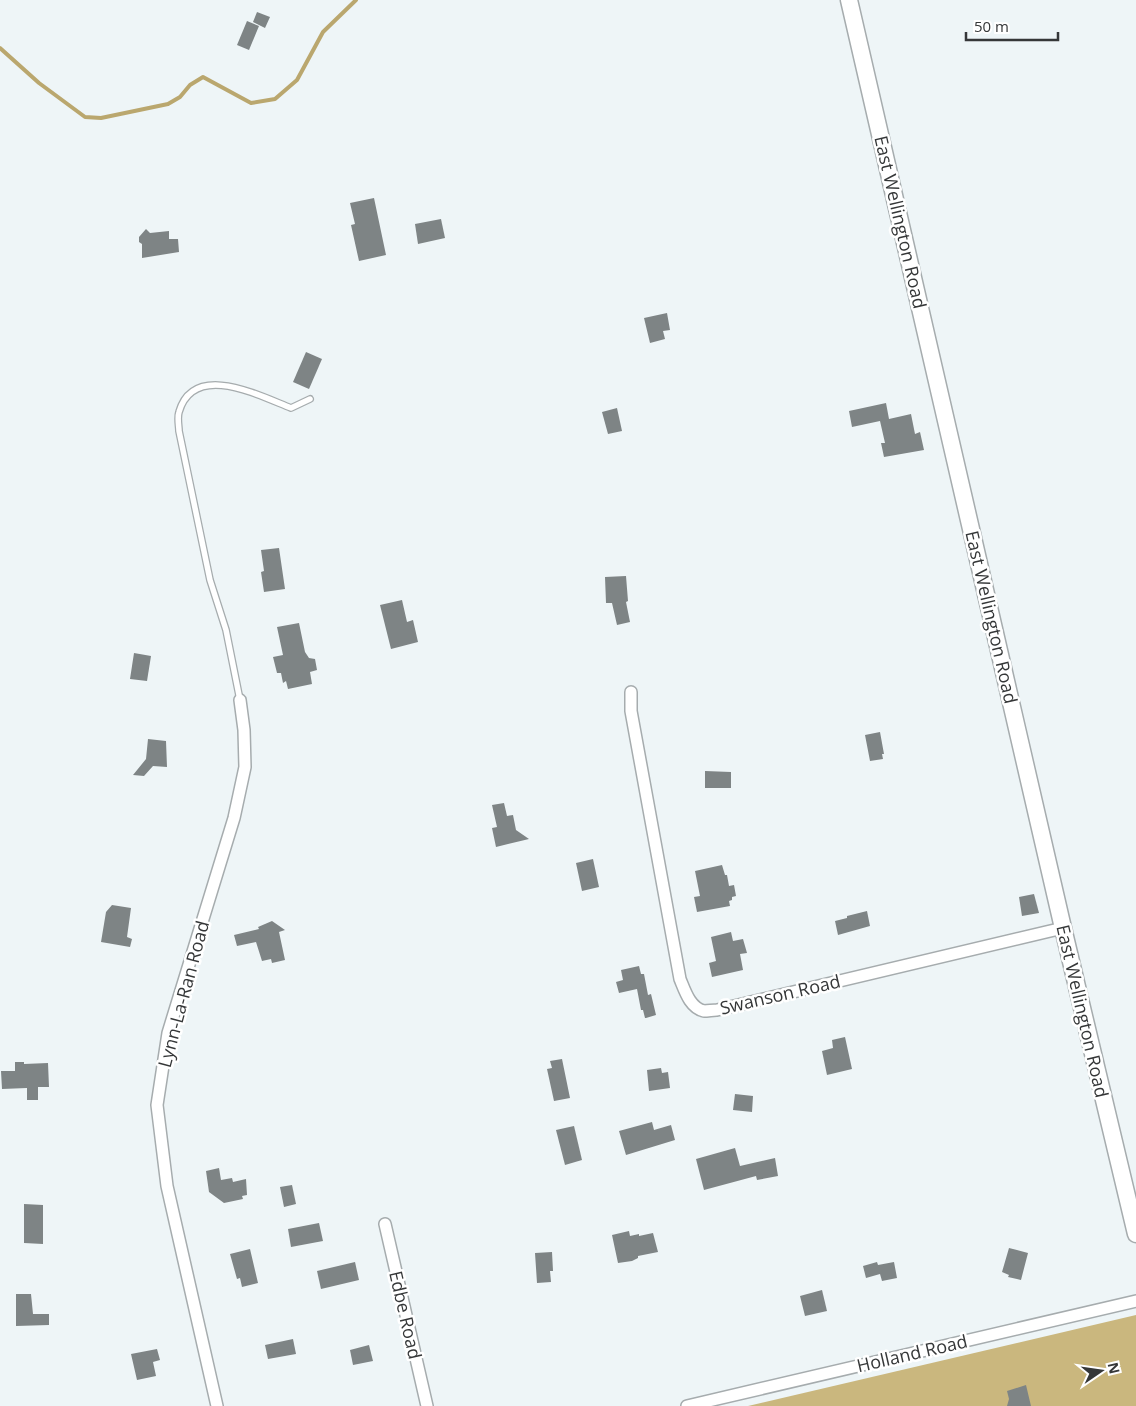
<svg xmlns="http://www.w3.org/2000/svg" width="1136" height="1406" font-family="'Open Sans',sans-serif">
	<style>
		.forest { fill: #cab77e }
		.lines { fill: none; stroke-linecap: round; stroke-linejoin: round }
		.stream { stroke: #baa76e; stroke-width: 4 }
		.building { fill: #7e8485 }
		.lane-casing { stroke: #a6acae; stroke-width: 8 }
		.street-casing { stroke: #a6acae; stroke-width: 14 }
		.secondary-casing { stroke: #a6acae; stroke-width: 19 }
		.lane { stroke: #fff; stroke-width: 5.5 }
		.street { stroke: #fff; stroke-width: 11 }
		.secondary { stroke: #fff; stroke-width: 16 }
		.labels { text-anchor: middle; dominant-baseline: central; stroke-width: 5; stroke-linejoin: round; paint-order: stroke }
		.street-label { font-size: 18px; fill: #353738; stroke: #fff }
	</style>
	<rect width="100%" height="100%" fill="#eef5f7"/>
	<path class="forest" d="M1136,1315V1406H748Z"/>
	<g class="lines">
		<path class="stream" d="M0,48L39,83L85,117L101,118L168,104L180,97L190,85L203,77L251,103L275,99L297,80L323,32L356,0"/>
	</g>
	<g class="building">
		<path d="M257,12L270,17L265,28L253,22Z"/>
		<path d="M247,21L259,26L249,50L237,45Z"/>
		<path d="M374,198L386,255L359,261L351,225L355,224L350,203Z"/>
		<path d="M441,219L445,238L418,244L415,224Z"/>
		<path d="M146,229L150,233L169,231V239H178L179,252L142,258V244L139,242V237Z"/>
		<path d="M667,313L670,330L663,331L665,339L650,343L644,318Z"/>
		<path d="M306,352L322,359L309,389L293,382Z"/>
		<path d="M886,403L889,419L911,414L915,434L920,432L924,450L884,457L881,443H885L880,421L852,427L849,411Z"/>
		<path d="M617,408L622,431L608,434L602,412Z"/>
		<path d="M279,548L285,589L264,592L261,572L264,571L261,550Z"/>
		<path d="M626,576L628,601L626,602L630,622L617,625L612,603H606L605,577Z"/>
		<path d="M402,600L407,622L413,620L418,642L391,649L380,605Z"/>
		<path d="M299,623L305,652L309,658L315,659L317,670L310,672L312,684L288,689L286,681L283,683L281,673H277L273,657L283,655L277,627Z"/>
		<path d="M134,653L151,656L147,681L130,679Z"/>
		<path d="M880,732L884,754H882L883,759L870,761L865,735Z"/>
		<path d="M148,739L166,741L167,767L153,766L144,776L133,775L146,759Z"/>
		<path d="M705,771L731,772V788H705Z"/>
		<path d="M504,803L507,816L513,815L516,830L529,839L496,847L492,828L497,827L492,805Z"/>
		<path d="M593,859L599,887L582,891L576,863Z"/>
		<path d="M722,865L725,875H727L729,886L734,885L736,896L732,897V900L729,901L730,906L697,912L694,897L700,896L695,871Z"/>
		<path d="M1034,894L1039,913L1022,916L1019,897Z"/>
		<path d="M112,905L131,908L127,937L132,939L130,947L101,942L106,912Z"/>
		<path d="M867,911L870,926L838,935L835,921L847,918V916Z"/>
		<path d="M272,921L285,930L279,932L285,960L272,963L271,959L262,961L256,942L237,946L234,935L259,929L258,927Z"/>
		<path d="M731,932L733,941L743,939L747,953L740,954L743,970L712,977L709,963L716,961L711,937Z"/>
		<path d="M639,966L641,974H644L648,995L651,994L656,1015L646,1018H645L643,1010H641L637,989L619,993L616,982L623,980L621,970Z"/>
		<path d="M845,1037L852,1069L827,1075L822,1051L833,1048L832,1040Z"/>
		<path d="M562,1059L570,1098L554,1101L547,1069L552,1068L550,1061Z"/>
		<path d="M15,1062H24V1064L48,1063L49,1087H38V1100H27V1088L2,1089L1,1071H15Z"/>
		<path d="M661,1068L662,1073L668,1072L670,1088L649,1091L647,1070Z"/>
		<path d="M735,1094L753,1096L752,1112L733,1110Z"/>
		<path d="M652,1122L654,1130L671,1125L675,1140L626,1155L619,1131Z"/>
		<path d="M574,1126L582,1160L565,1165L556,1130Z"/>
		<path d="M735,1148L740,1166L775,1158L778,1176L757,1180L756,1176L704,1190L696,1159Z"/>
		<path d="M219,1168L221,1180L232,1178L233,1182L246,1179L247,1195L242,1196L243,1199L224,1203L209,1192L206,1171Z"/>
		<path d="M292,1185L296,1204L284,1207L280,1187Z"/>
		<path d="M24,1204L43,1205V1244L24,1243Z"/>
		<path d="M319,1223L323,1241L291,1247L288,1229Z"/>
		<path d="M629,1231L630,1236L639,1234V1236L653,1233L658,1252L638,1256V1258L632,1261L618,1263L612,1235Z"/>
		<path d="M1009,1248L1028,1253L1021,1280L1008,1277L1009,1275L1002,1272Z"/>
		<path d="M250,1249L258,1283L242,1287L240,1278L237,1279L230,1254Z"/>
		<path d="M552,1252L553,1271H550L551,1282L537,1283L535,1253Z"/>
		<path d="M355,1262L359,1280L321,1289L317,1271Z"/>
		<path d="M877,1262L878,1265L894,1262L897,1278L882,1281L880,1274L866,1278L863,1266Z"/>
		<path d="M822,1290L827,1311L805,1316L800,1296Z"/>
		<path d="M16,1294H31L33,1314H49V1325L16,1326Z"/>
		<path d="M293,1339L296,1354L268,1359L265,1345Z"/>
		<path d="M369,1345L373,1361L353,1365L350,1350Z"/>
		<path d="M157,1349L160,1360L153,1362L156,1376L137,1380L131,1354Z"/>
		<path d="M1026,1385L1031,1406H1007L1009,1399L1007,1391Z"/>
	</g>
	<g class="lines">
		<defs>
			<path id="lane" d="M240,700L226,630L210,580L179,431C179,426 177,418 179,412C194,361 260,396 291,408L310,399"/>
			<g id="street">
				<path d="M631,692V711L680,979C685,991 690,1008 704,1011C708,1011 713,1010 717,1010L1063,928"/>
				<path d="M385,1224L427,1406"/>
				<path d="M217,1406L167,1186L157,1105L168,1033L234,818L245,767L244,730L240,700"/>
				<path d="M687,1406L1136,1301"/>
			</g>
			<path id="secondary" d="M849,0L1063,928L1136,1234"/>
		</defs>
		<use href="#lane" class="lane-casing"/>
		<use href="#street" class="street-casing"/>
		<use href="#secondary" class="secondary-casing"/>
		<use href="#lane" class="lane"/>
		<use href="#street" class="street"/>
		<use href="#secondary" class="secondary"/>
	</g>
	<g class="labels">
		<g class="street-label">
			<text transform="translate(901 222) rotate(77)">East Wellington Road</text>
			<text transform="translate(992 617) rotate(77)">East Wellington Road</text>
			<text transform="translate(183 994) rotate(-75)">Lynn-La-Ran Road</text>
			<text transform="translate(780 994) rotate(-13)">Swanson Road</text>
			<text transform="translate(1083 1011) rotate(77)">East Wellington Road</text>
			<text transform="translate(406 1315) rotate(77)">Edbe Road</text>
			<text transform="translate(912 1353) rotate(-13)">Holland Road</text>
		</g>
	</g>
	<g transform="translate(1101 1371) rotate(77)" stroke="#ffffff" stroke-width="4" paint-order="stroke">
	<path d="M0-4L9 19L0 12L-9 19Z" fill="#353738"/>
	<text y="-8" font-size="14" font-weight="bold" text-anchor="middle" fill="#353738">N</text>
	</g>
	<path d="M966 32v8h92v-8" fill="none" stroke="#353738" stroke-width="2.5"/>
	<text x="974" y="32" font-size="15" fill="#353738" stroke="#ffffff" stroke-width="4" paint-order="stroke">50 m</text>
</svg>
